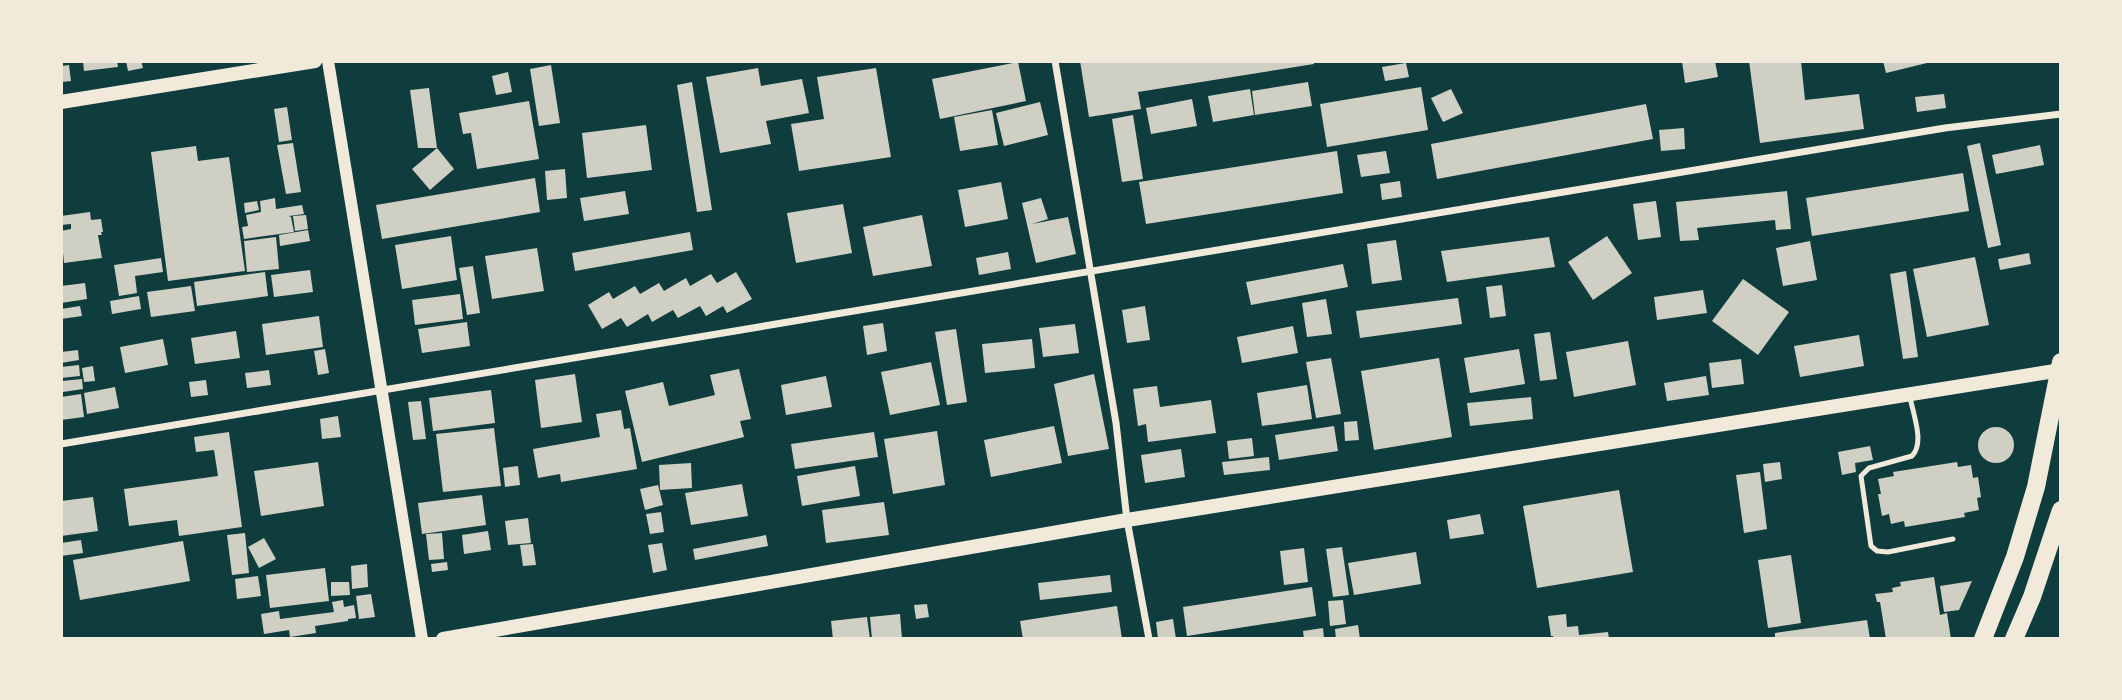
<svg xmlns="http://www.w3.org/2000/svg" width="2122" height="700" font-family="Overpass,sans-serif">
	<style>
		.building { fill: #cfcfc3 }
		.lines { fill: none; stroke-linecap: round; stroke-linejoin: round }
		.service { stroke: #f1e9da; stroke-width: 5 }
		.minor { stroke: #f1e9da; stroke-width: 7 }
		.tertiary { stroke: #f1e9da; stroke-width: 12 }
		.secondary { stroke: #f1e9da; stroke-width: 14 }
		.primary { stroke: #f1e9da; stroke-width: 18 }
	</style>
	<rect width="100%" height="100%" fill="#0f3d3e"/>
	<g class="building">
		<path d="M83,61H117L118,67L84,71Z"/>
		<path d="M126,61H141L143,68L128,71Z"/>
		<path d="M1080,61H1314V64L1138,92L1141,109L1089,117Z"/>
		<path d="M1682,61H1715L1718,77L1685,83Z"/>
		<path d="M1749,61H1801L1805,100L1859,94L1864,129L1760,143Z"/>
		<path d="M1883,61H1926L1927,63L1886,73Z"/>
		<path d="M1018,62L1026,101L940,119L932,79Z"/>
		<path d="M1406,63L1409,77L1385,81L1382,67Z"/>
		<path d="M69,65L71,81L61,82V66Z"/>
		<path d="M551,65L560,123L539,126L530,69Z"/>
		<path d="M758,68L761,86L802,79L809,113L766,121L771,144L720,153L706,77Z"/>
		<path d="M876,68L891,157L799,171L791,124L824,119L817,77Z"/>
		<path d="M508,72L512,92L496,95L492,76Z"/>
		<path d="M692,82L712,210L697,212L677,85Z"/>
		<path d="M1308,82L1312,106L1255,115L1252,91Z"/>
		<path d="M1421,87L1428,130L1327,147L1320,104Z"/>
		<path d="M429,88L437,148L454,169L430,190L412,169L437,148H418L410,90Z"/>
		<path d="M1250,89L1254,115L1213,122L1208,96Z"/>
		<path d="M1451,89L1463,113L1443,122L1431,98Z"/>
		<path d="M1944,94L1946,108L1917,112L1915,97Z"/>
		<path d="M1192,99L1197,126L1151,134L1146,108Z"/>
		<path d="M529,101L539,159L477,169L471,133L463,134L459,113Z"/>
		<path d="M1040,102L1048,135L1004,146L996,113Z"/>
		<path d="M1646,104L1653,139L1437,179L1431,144Z"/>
		<path d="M287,107L292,140L279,142L274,109Z"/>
		<path d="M992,110L998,145L960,151L954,117Z"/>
		<path d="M1133,115L1143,179L1122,182L1112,119Z"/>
		<path d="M646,125L652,170L587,178L582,133Z"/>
		<path d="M1684,128L1685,149L1661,151L1659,130Z"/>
		<path d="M293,143L301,192L286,194L277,145Z"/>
		<path d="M1980,143L2001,245L1988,248L1967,146Z"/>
		<path d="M2040,145L2044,165L1996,174L1992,155Z"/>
		<path d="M196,146L198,161L229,157L245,271L168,281L151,152Z"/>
		<path d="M1337,151L1343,193L1146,224L1139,182Z"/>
		<path d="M1386,151L1390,173L1361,177L1357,155Z"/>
		<path d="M565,169L567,198L547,200L545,171Z"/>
		<path d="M1963,173L1969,211L1812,236L1806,198Z"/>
		<path d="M535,178L540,212L382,239L376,205Z"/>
		<path d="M1400,181L1402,197L1382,200L1380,184Z"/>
		<path d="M1001,182L1008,219L965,227L958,190Z"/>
		<path d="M625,191L629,214L584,221L580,198Z"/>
		<path d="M1787,191L1791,229L1776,230L1775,220L1697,228L1699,240L1680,241L1676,202Z"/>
		<path d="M275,198L276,209L302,205L304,214L289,216L291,217L294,232L244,239L242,227L248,226L246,215L261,212L260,201Z"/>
		<path d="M1041,198L1048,219L1032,224L1068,217L1076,254L1036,263L1022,203Z"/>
		<path d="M257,201L259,210L245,213L244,203Z"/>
		<path d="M1656,201L1661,237L1638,240L1633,204Z"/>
		<path d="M843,204L852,253L796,263L787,213Z"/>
		<path d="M90,212L91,220L101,219L103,232H101L102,235H98L102,258L64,263L61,231L71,229V224L61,225V216Z"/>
		<path d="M306,215L308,229L295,231L293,216Z"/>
		<path d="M922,215L932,266L873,276L863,227Z"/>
		<path d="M308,230L310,241L280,246L279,235Z"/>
		<path d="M690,232L693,250L575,271L572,253Z"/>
		<path d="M451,236L457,280L402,289L395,245Z"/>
		<path d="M1607,236L1632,273L1593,300L1568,262Z"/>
		<path d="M276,237L279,269L247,272L244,241Z"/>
		<path d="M1549,237L1555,267L1447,282L1441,251Z"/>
		<path d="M1396,240L1402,280L1372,284L1367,244Z"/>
		<path d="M1810,241L1817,280L1783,286L1776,248Z"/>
		<path d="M537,248L544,291L492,299L485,256Z"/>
		<path d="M1008,252L1011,269L979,275L976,258Z"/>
		<path d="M2029,253L2031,264L2000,270L1998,259Z"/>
		<path d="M1975,257L1989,325L1927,337L1913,269Z"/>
		<path d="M161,258L163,272L135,276L137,293L119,296L114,265Z"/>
		<path d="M1343,264L1348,287L1251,305L1246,282Z"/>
		<path d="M473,266L480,313L467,315L459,268Z"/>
		<path d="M310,270L313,292L274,297L271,275Z"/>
		<path d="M1906,271L1918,357L1903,359L1890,274Z"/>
		<path d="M265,272L268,296L197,306L194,282Z"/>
		<path d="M736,272L752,299L727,313L723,306L706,316L700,306L678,318L673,310L652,322L648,314L627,327L621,318L602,329L588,305L609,292L613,299L635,286L640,294L659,283L664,291L686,278L690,286L711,274L717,283Z"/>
		<path d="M1743,279L1789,312L1758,355L1712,321Z"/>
		<path d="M85,283L87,299L61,303V286Z"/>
		<path d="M1502,285L1506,316L1490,318L1486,287Z"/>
		<path d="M191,286L195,311L151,317L147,292Z"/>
		<path d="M1703,290L1707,313L1657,320L1654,297Z"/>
		<path d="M460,294L463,319L415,325L412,300Z"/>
		<path d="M139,296L141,309L112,314L110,301Z"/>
		<path d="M1458,298L1462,324L1360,338L1356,311Z"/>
		<path d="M1326,299L1332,334L1307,337L1302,303Z"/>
		<path d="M80,306L82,316L61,319V309Z"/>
		<path d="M1145,306L1150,340L1127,343L1122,310Z"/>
		<path d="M319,316L323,347L266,355L262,324Z"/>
		<path d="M467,322L470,346L422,353L418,329Z"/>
		<path d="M883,323L887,351L867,355L863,326Z"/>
		<path d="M1075,324L1079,353L1043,357L1039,328Z"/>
		<path d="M1293,326L1298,353L1242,363L1237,337Z"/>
		<path d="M956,329L967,402L947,405L935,332Z"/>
		<path d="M236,331L240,358L195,364L191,338Z"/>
		<path d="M1550,332L1557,379L1540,381L1534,334Z"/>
		<path d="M1859,335L1864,366L1800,377L1794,346Z"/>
		<path d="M163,339L168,365L125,373L120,347Z"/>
		<path d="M1032,339L1035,368L985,373L982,344Z"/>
		<path d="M1628,341L1636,385L1574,397L1566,352Z"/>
		<path d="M325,349L329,373L318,375L314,351Z"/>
		<path d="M1519,349L1525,384L1470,393L1464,358Z"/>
		<path d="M78,350L79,360L61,363V352Z"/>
		<path d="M1331,358L1341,414L1316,418L1306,362Z"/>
		<path d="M1439,358L1452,437L1374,450L1361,371Z"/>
		<path d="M1741,359L1744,384L1712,388L1709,363Z"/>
		<path d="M931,362L940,405L890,415L881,372Z"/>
		<path d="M79,365L80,376L61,378V367Z"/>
		<path d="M93,366L95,381L84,382L82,368Z"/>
		<path d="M739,369L751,419L740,421L744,437L642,462L625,391L663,382L669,406L715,395L710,375Z"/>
		<path d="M269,370L271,385L247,388L245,373Z"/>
		<path d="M575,374L582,422L541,428L535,380Z"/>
		<path d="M1094,374L1109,449L1068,456L1054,384Z"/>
		<path d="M826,376L832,407L786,415L781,385Z"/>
		<path d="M1706,376L1709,395L1667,401L1664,383Z"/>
		<path d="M82,379L83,389L63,392L62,381Z"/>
		<path d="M206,380L208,395L191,397L189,382Z"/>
		<path d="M1307,385L1312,419L1262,426L1257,393Z"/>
		<path d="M1157,386L1160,407L1211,400L1216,433L1148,442L1146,424L1138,426L1133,389Z"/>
		<path d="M115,387L119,408L87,414L84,393Z"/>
		<path d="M491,390L495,423L433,431L429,398Z"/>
		<path d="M81,394L84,417L61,420V397Z"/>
		<path d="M1531,397L1533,419L1470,426L1467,403Z"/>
		<path d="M421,401L426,439L413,440L408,402Z"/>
		<path d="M621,410L624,429L630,428L637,469L561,482L560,474L538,478L533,449L600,437L596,414Z"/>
		<path d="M338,416L341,437L322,439L320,419Z"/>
		<path d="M1357,421L1359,440L1345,441L1344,422Z"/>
		<path d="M1054,426L1062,463L991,477L984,440Z"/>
		<path d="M1334,426L1338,451L1279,460L1275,435Z"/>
		<circle cx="1996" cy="445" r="18"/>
		<path d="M494,428L501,486L443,492L436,434Z"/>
		<path d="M937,431L945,485L893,494L884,439Z"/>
		<path d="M229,432L242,527L179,536L177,520L129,526L124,489L218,476L214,450L196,452L194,437Z"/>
		<path d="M874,432L878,457L795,469L791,444Z"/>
		<path d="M1252,438L1254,456L1229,459L1227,441Z"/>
		<path d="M1870,446L1873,460L1855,463L1856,472L1842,475L1838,452Z"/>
		<path d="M1181,449L1185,477L1145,483L1141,455Z"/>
		<path d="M1269,457L1270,470L1224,475L1222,462Z"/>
		<path d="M318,462L324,506L261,516L254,471Z"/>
		<path d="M1780,462L1782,479L1765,482L1763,464Z"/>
		<path d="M1957,462L1958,467L1971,465L1973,478L1978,477L1981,497L1977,498L1979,510L1964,513L1965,517L1905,527L1904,521L1891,524L1889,514L1882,516L1878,494H1881L1878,479L1894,476L1893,472Z"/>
		<path d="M691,463L692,488L660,490L659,465Z"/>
		<path d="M518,466L520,485L505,487L503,468Z"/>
		<path d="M855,466L860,496L802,506L797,476Z"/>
		<path d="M1760,472L1767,529L1744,533L1736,475Z"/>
		<path d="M742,484L748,516L691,525L685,493Z"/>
		<path d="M658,485L663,505L645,510L640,489Z"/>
		<path d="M1619,490L1633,572L1537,588L1523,506Z"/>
		<path d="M482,495L486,525L422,534L418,503Z"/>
		<path d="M93,497L98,531L61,536V501Z"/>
		<path d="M884,502L889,535L826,543L822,510Z"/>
		<path d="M661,512L664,532L650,534L646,514Z"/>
		<path d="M1480,514L1484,534L1450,539L1447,520Z"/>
		<path d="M528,518L531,543L508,545L505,521Z"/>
		<path d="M488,531L491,550L464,554L462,535Z"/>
		<path d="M245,533L249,573L232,575L227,535Z"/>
		<path d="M442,533L444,559L429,560L426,534Z"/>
		<path d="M766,535L768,546L695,560L693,549Z"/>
		<path d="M264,538L276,559L259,568L248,547Z"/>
		<path d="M81,540L83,553L61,556V543Z"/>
		<path d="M183,541L190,581L80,600L73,560Z"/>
		<path d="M662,543L667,570L653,573L648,545Z"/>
		<path d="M533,544L536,565L523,566L520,545Z"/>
		<path d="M1342,547L1349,595L1333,597L1326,549Z"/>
		<path d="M1304,548L1308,582L1284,585L1280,551Z"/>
		<path d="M1416,552L1421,584L1354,595L1348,563Z"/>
		<path d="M1791,555L1801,623L1768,628L1758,560Z"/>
		<path d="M447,562L448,570L432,572L431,564Z"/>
		<path d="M367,564L368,587L352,589L351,566Z"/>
		<path d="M325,568L329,601L270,608L266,575Z"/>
		<path d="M1110,575L1112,592L1040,600L1038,583Z"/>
		<path d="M258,576L261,596L237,599L235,579Z"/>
		<path d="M1934,577L1940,615L1947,613L1951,639H1886L1880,602H1877L1875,594L1893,592L1892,588L1901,586L1900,582Z"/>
		<path d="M1972,581L1959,610L1944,612L1940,586Z"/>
		<path d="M331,582H349L350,595L331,596Z"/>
		<path d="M1312,587L1316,616L1187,636L1183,607Z"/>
		<path d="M371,594L375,617L359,619L356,596Z"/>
		<path d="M343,600L344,607L354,605L356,618L348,619V621L315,626L316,633L290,637L289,630L264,634L261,614L279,611L280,619L334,612L332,602Z"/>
		<path d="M1343,600L1346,624L1330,626L1328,601Z"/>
		<path d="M927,604L929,617L916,619L914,605Z"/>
		<path d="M1117,606L1122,639H1023L1020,621Z"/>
		<path d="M900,614L902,639H872L870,617Z"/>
		<path d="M1566,614L1567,627L1578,626L1579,635L1608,632L1609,639H1554L1553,636H1551L1548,616Z"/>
		<path d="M867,617L870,639H833L831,621Z"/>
		<path d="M1173,619L1176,639H1158L1156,622Z"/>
		<path d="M1867,620L1870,639H1775V633Z"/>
		<path d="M1358,625L1360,639H1336L1335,629Z"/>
		<path d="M1323,628L1324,639H1304L1303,631Z"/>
	</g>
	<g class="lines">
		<path class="service" d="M1910,397C1913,414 1925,443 1912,456L1869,468L1861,476L1871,546L1877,551L1888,552L1953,539"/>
		<g class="minor">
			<path d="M1055,61L1116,423L1127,520L1149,639"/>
			<path d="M61,444L1945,128L2061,114"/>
		</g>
		<path class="tertiary" d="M328,61L422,639"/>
		<g class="secondary">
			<path d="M61,102L315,61"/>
			<path d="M443,639L1127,520L2061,370"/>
		</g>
		<g class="primary">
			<path d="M1983,639L2015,557L2036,487L2061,362"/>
			<path d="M2014,639L2032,597L2061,510"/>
		</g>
	</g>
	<rect width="2122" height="700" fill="none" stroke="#f1e9da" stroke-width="126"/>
</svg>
